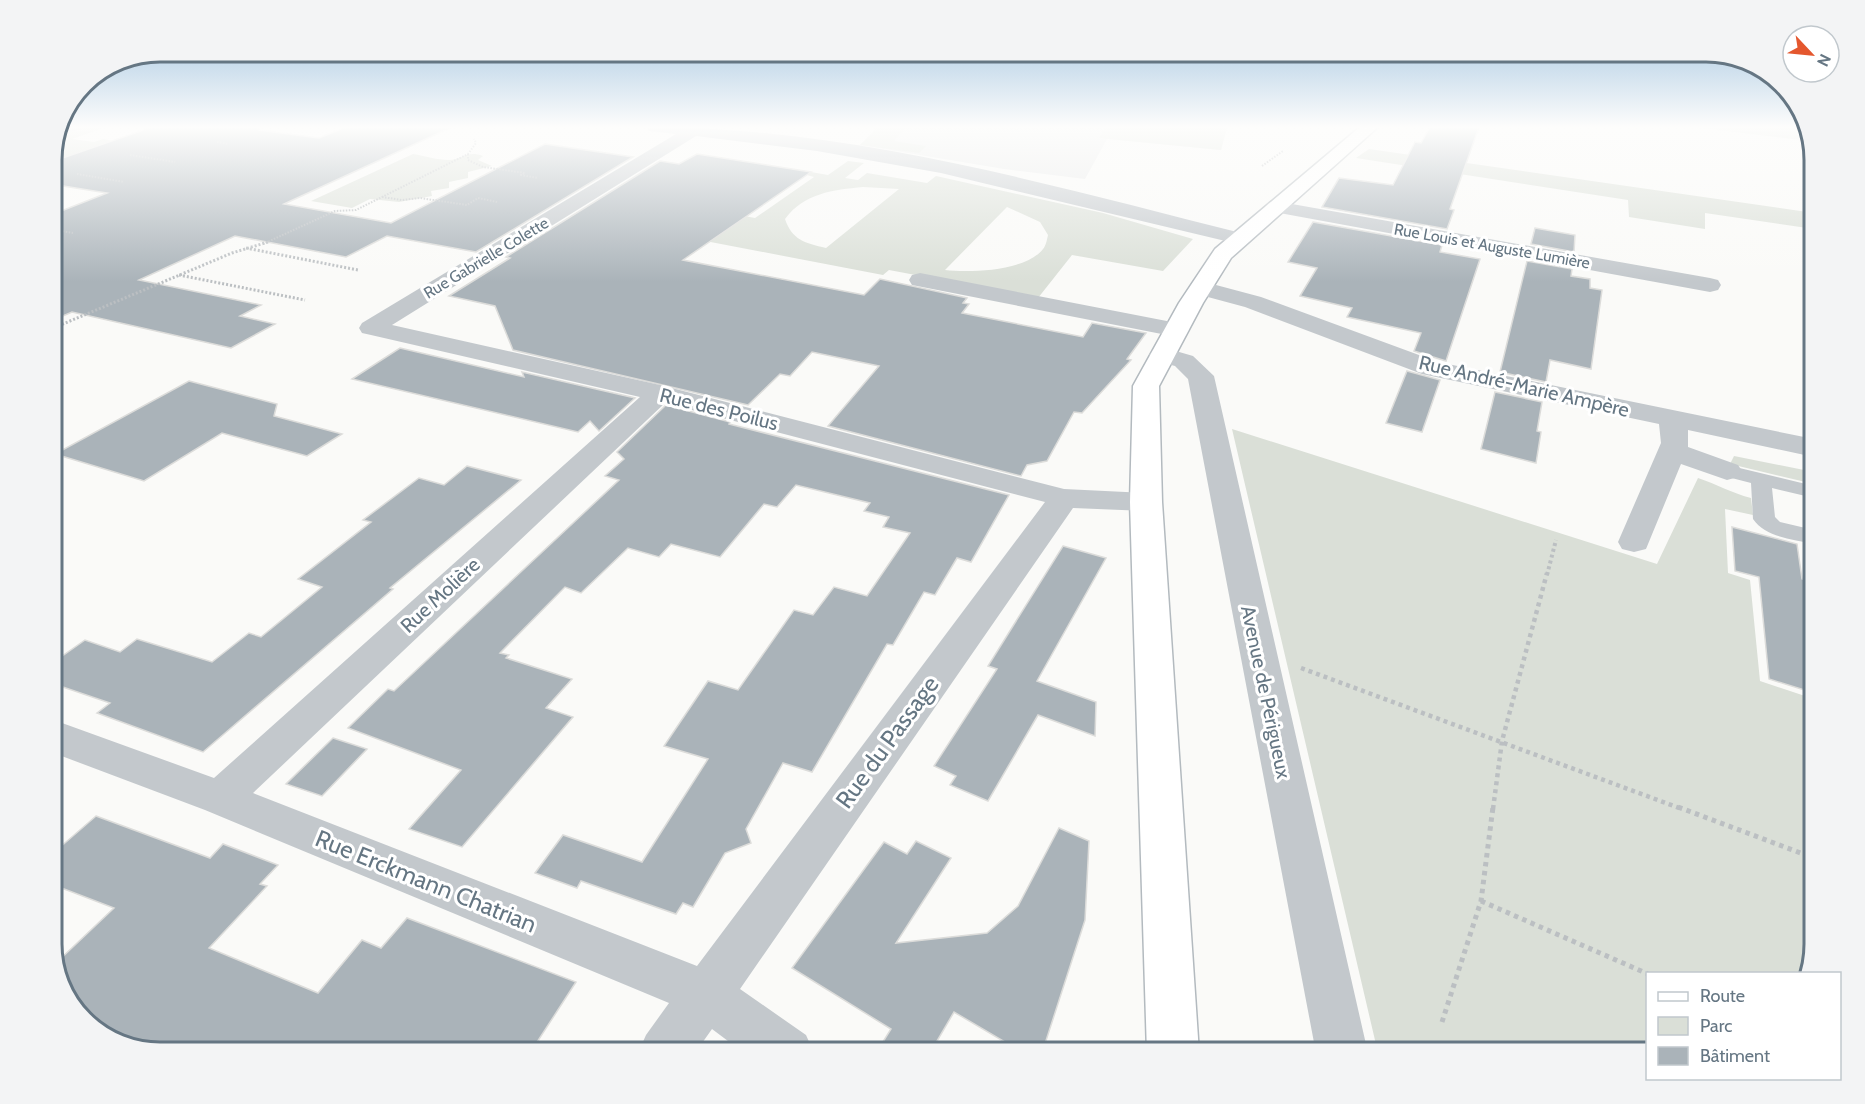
<svg xmlns="http://www.w3.org/2000/svg" width="1865" height="1104" font-family="Cabin,sans-serif">
	<style>
		.built { fill: #e8e9e9 }
		.green { fill: #dadfd7; fill-rule: evenodd }
		.building { fill: #aab3b9; stroke: #dcdcda; stroke-width: 1.5 }
		.lines { fill: none; stroke-linecap: round; stroke-linejoin: round }
		.secondary-casing { stroke: #b3babf; stroke-width: 3 }
		.path-far4 { stroke: #bbbfc2; stroke-width: 2; stroke-dasharray: 1.5 1.5; stroke-linecap: butt }
		.path-far3 { stroke: #bbbfc2; stroke-width: 3; stroke-dasharray: 2 2; stroke-linecap: butt }
		.path-far2 { stroke: #bbbfc2; stroke-width: 4; stroke-dasharray: 3 3; stroke-linecap: butt }
		.path-far1 { stroke: #bbbfc2; stroke-width: 4.5; stroke-dasharray: 4 4; stroke-linecap: butt }
		.path { stroke: #bbbfc2; stroke-width: 5; stroke-dasharray: 4.5 4.5; stroke-linecap: butt }
		.lane { fill: #c3c8cc; fill-rule: evenodd }
		.street { fill: #c3c8cc; fill-rule: evenodd }
		.secondary { fill: #fff; fill-rule: evenodd }
		.labels { text-anchor: middle; dominant-baseline: central; stroke-width: 6; stroke-linejoin: round; paint-order: stroke }
		.far-street-label { font-size: 16px; fill: #657683; stroke: #fff }
		.street-label { font-size: 20px; fill: #657683; stroke: #fff }
		.near-street-label { font-size: 24px; fill: #657683; stroke: #fff }
		.rim { fill: none; stroke: #657683; stroke-width: 3 }
	</style>
	<rect width="100%" height="100%" fill="#fafaf8"/>
	<path class="built" d="M878,127H1227L1221,150L1107,139L1085,179L1004,169L860,145Z"/>
	<g class="green">
		<path d="M86,127H106L72,139L94,142L103,139L113,141L51,162V153L59,135Z"/>
		<path d="M878,127H907L894,141L926,146L919,153L860,145Z"/>
		<path d="M1105,127H1227L1221,150L1099,138Z"/>
		<path d="M1693,127H1806L1810,141Z"/>
		<path d="M1369,149L1814,213V229L1705,213V229L1629,217L1628,200L1356,158Z"/>
		<path d="M413,154C425,156 437,160 449,160C462,160 466,150 483,156L478,160L492,166L468,172V178L449,182V188L431,191L432,196L399,202L370,199L352,208L311,201Z"/>
		<path d="M848,161L864,163L845,178L858,180L867,173L927,183L936,176L1103,213L1193,239L1163,271L1072,255L1038,298L889,270L883,275L575,216L687,205L755,218L814,177L807,175L811,172L828,175ZM863,187L899,189L826,248C805,243 792,240 785,219C804,193 833,190 863,187ZM1007,207L1040,222L1048,235C1047,239 1046,246 1043,249C1026,271 970,273 945,270Z"/>
		<path d="M1232,429L1657,564L1698,478C1717,484 1731,493 1751,498L1753,515L1725,509L1728,573L1750,580L1760,681L1814,699V945L1806,973L1648,974L1647,1053H1378Z"/>
		<path d="M1734,456L1814,472V484L1730,464Z"/>
	</g>
	<g class="building">
		<path d="M152,127H259V130L319,138L346,127H452L284,204L391,223L545,144L633,157L476,252L387,236L346,257L235,236L139,280L261,305L240,316L275,324L231,348L72,312L51,321V215L107,193L51,184V162Z"/>
		<path d="M1430,127H1479L1450,209L1454,210L1447,229L1322,207L1339,178L1393,185L1415,142L1421,143Z"/>
		<path d="M697,154L811,172L683,260L864,295L880,279L967,298L963,303L969,304L962,313L1083,337L1092,323L1146,333L1127,359L1131,360L1082,413L1074,412L1047,461L1027,465L1021,476L828,426L879,366L812,352L790,376L780,374L748,405L513,350L495,306L449,296L510,258L506,257L660,161L679,164Z"/>
		<path d="M1313,222L1442,245L1440,252L1480,259L1446,361L1414,351L1421,333L1347,317L1352,308L1300,296L1317,268L1288,262Z"/>
		<path d="M1535,228L1575,235L1574,252L1531,244Z"/>
		<path d="M1527,261L1572,269L1571,276L1590,279V288L1602,290L1591,369L1550,360L1546,382L1500,372Z"/>
		<path d="M400,348L524,377L522,372L635,398L599,431L590,421L578,432L352,379Z"/>
		<path d="M1407,371L1440,380L1422,432L1386,423Z"/>
		<path d="M189,381L277,404L274,416L342,434L307,456L222,433L144,481L55,454Z"/>
		<path d="M1495,392L1542,402L1537,431L1541,432L1536,463L1481,449Z"/>
		<path d="M666,405L730,422L729,424L1009,495L971,562L957,558L935,595L924,592L893,645L887,644L812,772L783,763L746,829L751,843L725,853L693,907L683,903L676,914L581,881L577,888L535,873L563,835L642,862L708,759L664,746L708,681L738,690L794,610L813,615L834,587L867,596L910,533L883,527L889,517L864,511L870,503L796,485L777,507L764,504L720,557L671,544L659,557L628,548L581,593L565,587L500,653L509,655L506,658L572,679L546,708L573,717L462,847L409,829L461,770L348,728L388,689L394,691L619,480L605,476L624,459L617,452Z"/>
		<path d="M467,466L521,480L390,588L393,589L203,752L97,713L110,703L51,683V664L85,640L120,652L137,639L212,662L249,633L261,637L322,587L298,579L371,522L363,520L419,478L444,485Z"/>
		<path d="M1732,527L1797,544L1802,579L1810,581L1814,609V693L1769,679L1759,577L1735,571Z"/>
		<path d="M1063,546L1106,558L1037,681L1096,702L1095,736L1038,715L988,801L950,785L956,776L934,766L997,669L988,666Z"/>
		<path d="M333,738L367,749L322,796L286,784Z"/>
		<path d="M96,816L210,858L223,844L278,865L260,884L267,886L209,948L318,993L362,940L381,948L407,918L576,982L530,1053H160L105,1038L66,999L55,964L114,908L51,884V855Z"/>
		<path d="M1059,828L1089,841L1085,920L1042,1053H999L1005,1042L954,1012L930,1053H876L891,1029L792,968L884,842L907,854L916,841L951,858L896,943L987,933L1018,906Z"/>
	</g>
	<g class="lines">
		<defs>
			<path id="secondary" d="M1360,127H1378L1231,258L1203,303L1159,386L1162,502L1199,1053H1147L1130,502L1133,386L1179,303L1215,249Z"/>
		</defs>
		<use href="#secondary" class="secondary-casing"/>
		<g class="path-far4">
			<path d="M217,142L228,144"/>
			<path d="M468,154V160L483,167L525,173L521,175L538,178"/>
			<path d="M130,155L175,162"/>
			<path d="M1262,166L1283,151"/>
			<path d="M77,174L124,182"/>
			<path d="M382,197L402,200L420,198L467,205L478,198L497,202"/>
			<path d="M51,229L73,233"/>
			<path d="M263,244L335,211L356,210L468,154L476,143L474,139"/>
		</g>
		<g class="path-far3">
			<path d="M246,248L358,270"/>
			<path d="M179,275L305,300"/>
			<path d="M51,329L232,253L268,242"/>
			<path d="M51,334L61,336"/>
		</g>
		<path class="path-far2" d="M1547,575L1556,540"/>
		<g class="path-far1">
			<path d="M1301,668L1682,809"/>
			<path d="M1493,809L1502,741L1547,573"/>
		</g>
		<g class="path">
			<path d="M1678,807L1814,858"/>
			<path d="M1481,901L1648,974"/>
			<path d="M1442,1022L1481,901L1493,807"/>
		</g>
		<g class="lane">
			<path d="M84,127L82,129L59,135L63,128Z"/>
			<path d="M1727,465L1814,486V498L1772,488L1775,517L1780,522L1814,530V544C1793,539 1766,538 1753,519L1751,483L1720,475L1717,471L1720,467Z"/>
		</g>
		<g class="street">
			<path d="M647,127C849,127 1050,185 1245,234L1248,238L1245,242L1238,244L941,173L817,151L696,136L392,325L660,385L1064,489L1146,493L1157,495L1162,502L1157,509L1146,511L1073,508L740,989L806,1035L814,1053H744L712,1029L695,1053H638L646,1035L669,1003L205,810L51,752V719L214,778L640,397L371,335L362,333L359,328L362,323L676,134L649,131ZM665,403L1045,502L697,966L253,793Z"/>
			<path d="M1275,201L1710,278L1718,280L1721,285L1718,290L1710,292L1268,211L1265,207L1268,203Z"/>
			<path d="M920,273L1177,323L1186,325L1189,330L1186,335L1177,337L912,285L909,280L912,275Z"/>
			<path d="M1201,281L1261,297L1438,362L1814,439V457L1688,430V447L1738,465L1742,471L1738,477L1727,480L1681,464L1646,549L1634,552L1622,549L1618,542L1661,443L1659,424L1422,374L1245,307L1193,293L1190,288L1193,283Z"/>
			<path d="M1162,347L1193,356L1214,376L1368,1053H1316L1188,379L1175,366L1153,360L1149,355L1153,350Z"/>
		</g>
		<use href="#secondary" class="secondary"/>
	</g>
	<linearGradient id="sky" x2="0" y2="1"><stop stop-color="#96bcdc"/><stop offset="0.45" stop-color="#fdfdfc"/><stop offset="1" stop-color="#fdfdfc" stop-opacity="0"/></linearGradient>
	<rect width="1865" height="282" fill="url(#sky)"/>
	<g class="labels">
		<g class="far-street-label">
			<text transform="translate(1492 246) rotate(10)">Rue Louis et Auguste Lumière</text>
			<text transform="translate(486 258) rotate(-31)">Rue Gabrielle Colette</text>
		</g>
		<g class="street-label">
			<text transform="translate(1524 386) rotate(13)">Rue André-Marie Ampère</text>
			<text transform="translate(719 409) rotate(14)">Rue des Poilus</text>
			<text transform="translate(440 595) rotate(-43)">Rue Molière</text>
			<text transform="translate(1266 692) rotate(78)">Avenue de Périgueux</text>
		</g>
		<g class="near-street-label">
			<text transform="translate(887 742) rotate(-54)">Rue du Passage</text>
			<text transform="translate(426 881) rotate(22)">Rue Erckmann Chatrian</text>
		</g>
	</g>
	<path d="M0 0H1865V1104H0ZM160 62H1706A98 98 0 0 1 1804 160V944A98 98 0 0 1 1706 1042H160A98 98 0 0 1 62 944V160A98 98 0 0 1 160 62Z" fill="#f3f4f5" fill-rule="evenodd"/>
	<path class="rim" d="M160 62H1706A98 98 0 0 1 1804 160V944A98 98 0 0 1 1706 1042H160A98 98 0 0 1 62 944V160A98 98 0 0 1 160 62Z"/>
	<rect x="1646" y="972" width="195" height="108" fill="#ffffff" stroke="#c1c8cd" stroke-width="1.5"/>
	<rect x="1658" y="992" width="30" height="9" fill="#ffffff" stroke="#c1c8cd" stroke-width="1.5"/>
	<text x="1700" y="1002" font-size="18" fill="#657683">Route</text>
	<rect x="1658" y="1017" width="30" height="18" fill="#dadfd7" stroke="#c1c8cd" stroke-width="1.5"/>
	<text x="1700" y="1032" font-size="18" fill="#657683">Parc</text>
	<rect x="1658" y="1047" width="30" height="18" fill="#aab3b9" stroke="#c1c8cd" stroke-width="1.5"/>
	<text x="1700" y="1062" font-size="18" fill="#657683">Bâtiment</text>
	<g transform="translate(1811 54) rotate(116)"><circle r="28" fill="#ffffff" stroke="#c1c8cd" stroke-width="1.5"/>
	<path d="M0-4.5L10 22L0 15L-10 22Z" fill="#e4572e"/>
	<text y="-9" font-size="16" font-weight="bold" text-anchor="middle" fill="#657683">N</text>
	</g>
</svg>
